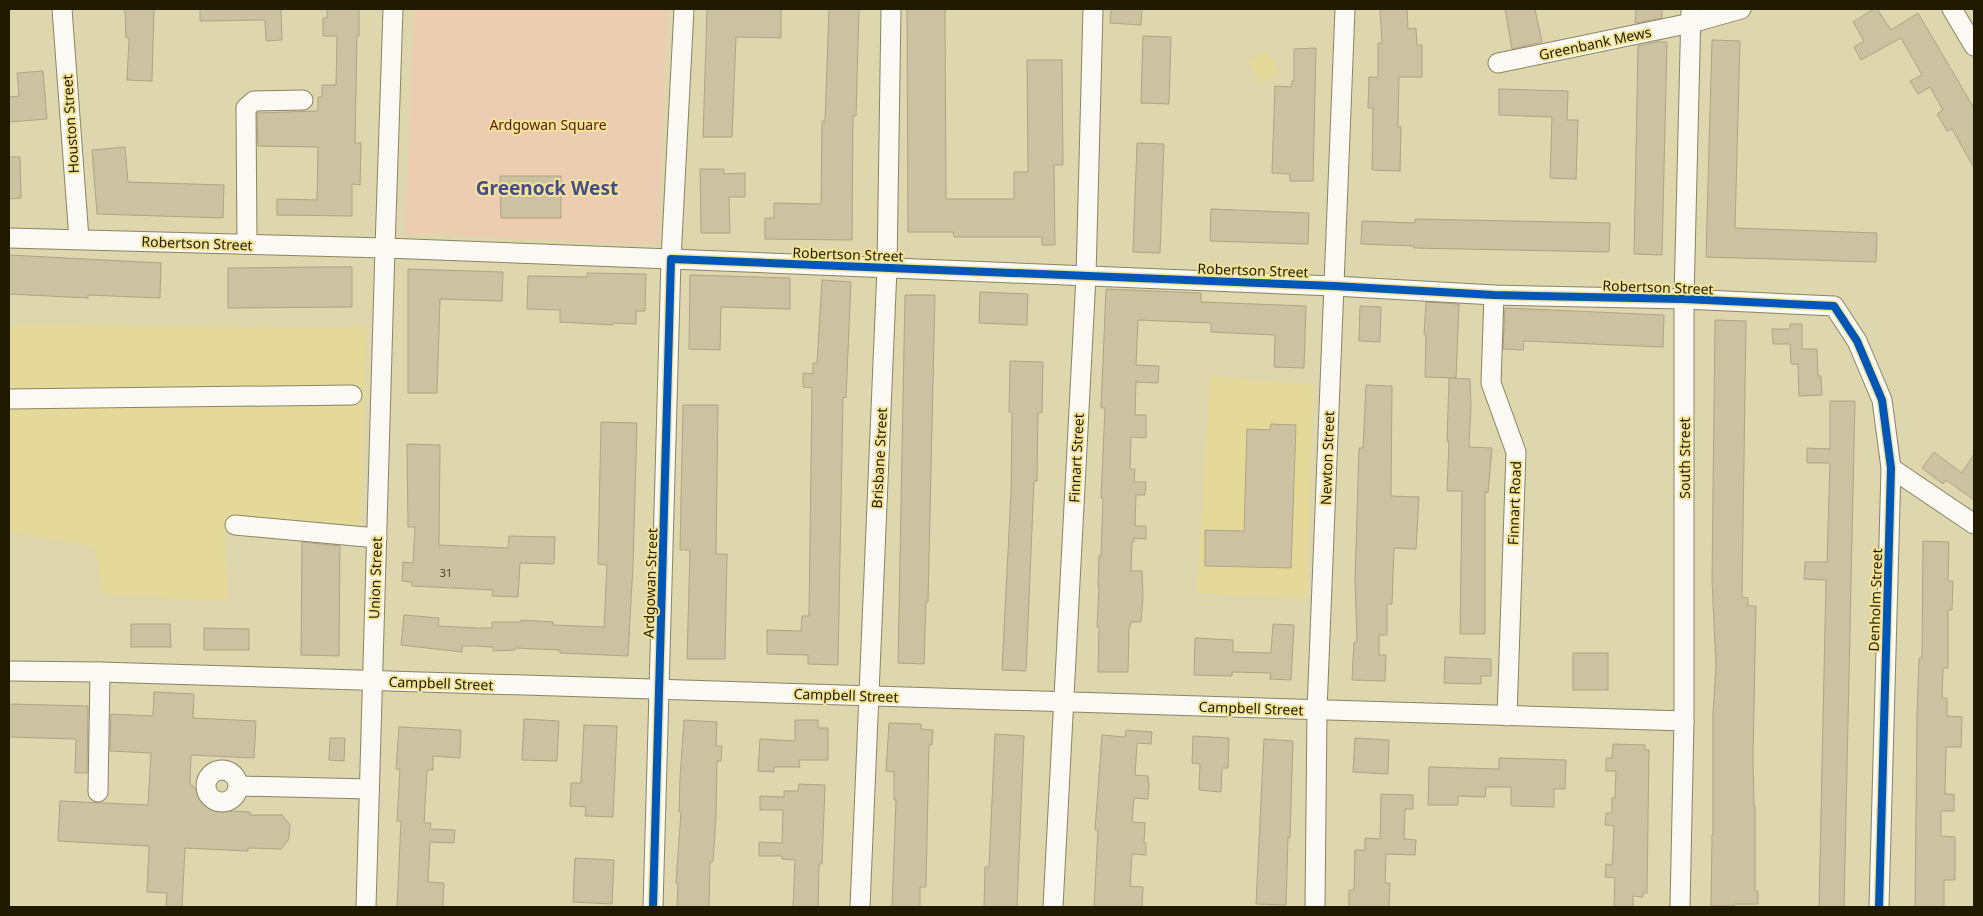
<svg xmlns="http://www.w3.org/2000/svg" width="1983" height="916" font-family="'Noto Sans',sans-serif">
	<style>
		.built { fill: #e5d999 }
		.green { fill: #edcdb1 }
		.building { fill: #ccc1a1; stroke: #afa485 }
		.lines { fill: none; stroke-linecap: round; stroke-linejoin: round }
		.minor-casing { stroke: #8a8461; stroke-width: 21 }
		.minor { stroke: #faf9f3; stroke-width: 19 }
		.cycleway-casing { stroke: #f2e399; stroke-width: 11 }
		.cycleway { stroke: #0057b8; stroke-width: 8 }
		.labels { text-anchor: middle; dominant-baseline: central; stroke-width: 4; stroke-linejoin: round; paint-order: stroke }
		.number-label { font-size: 11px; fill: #4b4428 }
		.street-label { font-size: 14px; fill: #201a00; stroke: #f2e399 }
		.park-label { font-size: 14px; fill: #5b200c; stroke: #f2e399 }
		.district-label { font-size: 19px; font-weight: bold; fill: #484c8a; stroke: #f2e399 }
	</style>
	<rect width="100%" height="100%" fill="#ded6ad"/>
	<g class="built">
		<path d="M1268,51L1280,72L1260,83L1248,62Z"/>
		<path d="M9,325L367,327L360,544L225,533L227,601L103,594L95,547L9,531Z"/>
		<path d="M1210,376L1314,385L1306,599L1197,593Z"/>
	</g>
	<path class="green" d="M415,9H668L658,245L405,233Z"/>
	<g class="building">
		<path d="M125,9H154L152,81L127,80L129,38H126Z"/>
		<path d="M200,9H281L282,40L266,41L265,20L200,21Z"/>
		<path d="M327,9H359V36H357L355,143H361L360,185L352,184V216L277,215V199L317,200L318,147L258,146L257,113L318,111V97H322V85H336L337,36H323V18H327Z"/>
		<path d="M707,9H781V38L736,37L732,137H703Z"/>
		<path d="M829,9H859L856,116H853L852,240L765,239V218H774V203L821,204L822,121H825Z"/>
		<path d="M907,9H945L946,199H1014V172H1028L1027,60H1062L1063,165H1054L1055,245H1042V237H954L953,232H908Z"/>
		<path d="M1111,9H1142L1141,25L1110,23Z"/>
		<path d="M1380,9H1407L1408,29L1416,28L1417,45H1422V77H1399L1398,127H1401L1400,171L1372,170L1373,108H1368L1369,77H1378V43H1382Z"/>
		<path d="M1505,9H1535L1542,42L1512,49Z"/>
		<path d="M1636,9H1662V18L1635,23Z"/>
		<path d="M1874,9H1877L1891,30L1918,13L1974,108V168L1952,129L1947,131L1937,114L1943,110L1930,87L1918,94L1910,81L1922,75L1901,38L1861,60L1854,47L1864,41L1853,22Z"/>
		<path d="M1143,36L1171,37L1169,104L1141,103Z"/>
		<path d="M1712,40L1740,41L1735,228L1877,233L1876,262L1706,257Z"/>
		<path d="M1661,41V42H1667L1662,255L1634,254L1638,46Z"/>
		<path d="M1316,48L1313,181H1290V174L1272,173L1275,86L1291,87L1292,81H1294V49Z"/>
		<path d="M43,71L47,119L9,122V97L19,96L17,73Z"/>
		<path d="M1499,89L1568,91L1567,120H1578L1576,179L1550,178L1552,117L1499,115Z"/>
		<path d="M1137,143L1164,144L1160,253L1133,252Z"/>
		<path d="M125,147L128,182L224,185L223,218L97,214L92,150Z"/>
		<path d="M9,157H20L21,198L9,199Z"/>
		<path d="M700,169H724V174L745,173V197H729L730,233H701Z"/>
		<path d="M500,176H561V218H501Z"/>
		<path d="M1211,209L1309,213L1308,244L1210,241Z"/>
		<path d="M1415,219L1610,223L1609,252L1414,248V246L1361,244L1362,221L1415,223Z"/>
		<path d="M9,255L161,263L160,298L88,295V298L9,294Z"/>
		<path d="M321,267H352V307L228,308V268Z"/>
		<path d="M408,269L503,272L502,301L440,299L437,393H408Z"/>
		<path d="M587,273L646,274L645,311H636V324L613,323V325L560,322V310L527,309L528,276L587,277Z"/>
		<path d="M690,275L790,278V309L721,307L720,350L689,349Z"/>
		<path d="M822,280L851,282L846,398L843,397L838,665L808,664V655L767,654V630L801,631L802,616H809L812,388L803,387V373L813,374V363H817Z"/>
		<path d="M1106,289L1201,293V302L1306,306L1304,368L1274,367L1275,335L1211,332V323L1138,320L1136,365L1159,366L1158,383L1136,382L1135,415H1146V438L1131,437L1130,469H1135L1134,482H1146L1145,495H1136L1135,526H1146V539L1134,538V542H1132L1131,571H1142L1143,597L1141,622H1131L1129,629L1128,672H1098L1099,627H1097L1099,586H1098L1099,556H1101L1103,498H1101L1105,408H1101Z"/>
		<path d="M980,292L1028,294L1027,325L979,323Z"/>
		<path d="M905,295H935L928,602H926L924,664L898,663Z"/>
		<path d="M1426,302L1459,304L1456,378L1425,377L1426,335L1424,334Z"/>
		<path d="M1360,306L1381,307L1380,342L1359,341Z"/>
		<path d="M1505,308L1664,315L1663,347L1524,341L1523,350L1503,349Z"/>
		<path d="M1715,320L1746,321L1742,597L1748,598V606H1756L1753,756L1754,806H1755V891H1758V904H1734V906H1711L1712,835H1713V714L1716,665L1712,581Z"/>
		<path d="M1790,324H1802V349H1817L1818,376H1821L1822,395L1799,396L1798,364H1791L1790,344H1773L1772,329H1790Z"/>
		<path d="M1010,361L1043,362L1042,413H1038L1037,481H1034L1026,671L1002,670L1011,493L1012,413L1009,412Z"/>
		<path d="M1449,378L1470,379L1471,406L1469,447L1492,448L1488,493L1485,492V634H1460L1462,491H1447L1449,441H1447Z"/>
		<path d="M1366,385L1392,386L1391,496L1419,497L1416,549L1394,548L1392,604H1387V635H1379V655H1386L1385,681L1352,680L1354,642H1357L1355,578L1359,448H1363Z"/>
		<path d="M1830,401H1855L1844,907H1819L1826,580L1804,579L1805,562H1827L1830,463H1807V448L1830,449Z"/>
		<path d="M683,405H718L716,554H727L725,659H687L690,550H680Z"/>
		<path d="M601,422L637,423L633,565L628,656L560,653V650L515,648V650L493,651V647L475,646H462V652L401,645L404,615L439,618L438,626L478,628H492V622H521V620L553,622V625L604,627L607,565L598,564Z"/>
		<path d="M1271,424L1296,425L1291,568L1205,566V530L1244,531L1247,429L1270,430Z"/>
		<path d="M407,444L440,445L439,545L508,548L509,536L555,537L554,564L520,563L518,597L492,596L493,590L412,586V582L402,581L403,562L413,563L415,527H408Z"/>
		<path d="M1934,452L1962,473L1974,454V500L1946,480L1943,484L1922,468Z"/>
		<path d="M1923,541L1949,542L1948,581H1953L1952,610H1948V668H1943L1942,698H1947V716L1962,717L1961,747H1946L1945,794H1954V811H1941V836L1955,837V880H1944V907H1915L1917,716L1919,658H1922Z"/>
		<path d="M302,542L340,546L339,656L301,655Z"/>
		<path d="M131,624H170L171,647H131Z"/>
		<path d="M1273,624L1294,625L1291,680L1270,679L1271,673L1232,672V676L1194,675L1195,638L1233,640V652L1271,653Z"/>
		<path d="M204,628L249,629V650H204Z"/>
		<rect x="1573" y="653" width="35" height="37"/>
		<path d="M1445,657L1491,659V676H1481V684L1444,683Z"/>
		<path d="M154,692L194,694L193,718L256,721L254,758L191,755L190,783L215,810L250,812V815H282L290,825L289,839L281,849L248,848V851L185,848L182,907H166L167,893L147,892L149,846L58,841L60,801L148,805L151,753L110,751L111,714L153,716Z"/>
		<path d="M9,704L88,706L87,773H75L76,739L9,737Z"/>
		<path d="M524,719L559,721L557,761L522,760Z"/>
		<path d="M684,720L717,722L716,746H722L721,761H717L716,817L713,862H710L709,907H677L678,883H676L681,812H679L680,778Z"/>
		<path d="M795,720H818V728H828V760H799L800,767H774V772L758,771L760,739L795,741Z"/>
		<path d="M889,723L921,724V729L933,730L932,745H929L926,887H920V907H892L896,800H894V772L886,771Z"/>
		<path d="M584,725L617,726L613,817L585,816L586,807L570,806L571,783H581Z"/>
		<path d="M399,727L461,730L460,758L433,756V770H427L424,823H431L430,829L455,830L454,843L430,842L428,882L444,883L443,907H397L401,821H397L400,769H396Z"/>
		<path d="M1126,730L1152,732L1151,744L1137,743L1135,775L1148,776L1149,786L1148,799L1134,798L1132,822L1145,823L1144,843H1146V855L1132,854L1130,886L1143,887L1142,907H1094L1098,830H1095L1102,735L1125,737Z"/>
		<path d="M995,734L1024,736L1017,907H984L985,867H989Z"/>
		<path d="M1193,736L1229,738L1228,768H1222L1221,792L1199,790L1200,764L1192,763Z"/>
		<path d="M330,738H345L344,761L329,760Z"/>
		<path d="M1355,738L1389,740L1388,774L1353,772Z"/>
		<path d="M1264,739L1293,741L1290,838H1288L1286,905L1256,904Z"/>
		<path d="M1613,744L1645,745V750H1649L1647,893H1643V897L1633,896V907H1614L1615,878L1605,877L1606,864L1612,865L1613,850L1614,826L1605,825L1606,813H1612V798H1615L1616,771H1606V758H1612Z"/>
		<path d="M1499,758L1566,760L1565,789H1554V807L1512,806L1511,804V787H1486L1485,797L1458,796V805H1428L1429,767L1499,769Z"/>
		<path d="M799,784L825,785L822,864H819L818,907H793L795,860L782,859V856H759V842L782,843L783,813V810H760V796L784,797V791H798Z"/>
		<path d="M1381,794L1413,795V809H1405L1404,839L1416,840L1415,855L1386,854L1385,883H1390L1389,907H1349V890H1354L1355,850H1365V838L1380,839Z"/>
		<path d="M575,858L614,860L612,904L573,902Z"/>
	</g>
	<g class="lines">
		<defs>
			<g id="minor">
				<path d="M62,9L79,239"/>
				<path d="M393,9L385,248L671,259L684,9"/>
				<path d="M1952,9L1974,46"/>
				<path d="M1498,63L1691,23L1741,9"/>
				<path d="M9,238L385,248L366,907"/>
				<path d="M247,244L246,108L254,101L303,100"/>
				<path d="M1494,295L1491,383L1516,452L1507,716"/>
				<path d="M9,399L352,395"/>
				<path d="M1891,468L1974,524"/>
				<path d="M235,525L377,538"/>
				<path d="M9,671L100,672L1684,721"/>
				<circle cx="222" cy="786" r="16"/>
				<path d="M238,786L369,789"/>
				<path d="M98,792L100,672"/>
				<path d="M653,907L671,259L1334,286L1494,295L1684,299L1834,306L1857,341L1882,400L1891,468L1879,907"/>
				<path d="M860,907L887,268L891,9"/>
				<path d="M1053,907L1086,276L1093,9"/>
				<path d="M1315,907L1317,710L1345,9"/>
				<path d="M1680,907L1684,721V299L1691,9"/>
			</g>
		</defs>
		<use href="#minor" class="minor-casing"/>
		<use href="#minor" class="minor"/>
		<defs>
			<path id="cycleway" d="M653,907L671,259L1334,286L1494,295L1684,299L1834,306L1857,341L1882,400L1891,468L1879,907"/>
		</defs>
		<use href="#cycleway" class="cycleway-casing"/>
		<use href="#cycleway" class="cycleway"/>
	</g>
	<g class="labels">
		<g class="number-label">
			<text x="446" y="572">31</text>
		</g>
		<g class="street-label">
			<text transform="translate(1595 43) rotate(-12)">Greenbank Mews</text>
			<text transform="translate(70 124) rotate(-94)">Houston Street</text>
			<text transform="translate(197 243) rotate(2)">Robertson Street</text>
			<text transform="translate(848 254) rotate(2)">Robertson Street</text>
			<text transform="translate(1253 270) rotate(2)">Robertson Street</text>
			<text transform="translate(1658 287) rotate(2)">Robertson Street</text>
			<text transform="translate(879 458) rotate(-87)">Brisbane Street</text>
			<text transform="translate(1076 458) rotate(-87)">Finnart Street</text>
			<text transform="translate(1327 458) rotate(-88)">Newton Street</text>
			<text transform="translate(1684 458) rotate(-90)">South Street</text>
			<text transform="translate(1514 503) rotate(-88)">Finnart Road</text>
			<text transform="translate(375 578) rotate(-88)">Union Street</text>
			<text transform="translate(650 583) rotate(-88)">Ardgowan Street</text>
			<text transform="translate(1875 600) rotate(-88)">Denholm Street</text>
			<text transform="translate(441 683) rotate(2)">Campbell Street</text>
			<text transform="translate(846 695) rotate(2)">Campbell Street</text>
			<text transform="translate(1251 708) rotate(2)">Campbell Street</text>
		</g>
		<g class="park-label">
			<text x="548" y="124">Ardgowan Square</text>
		</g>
		<g class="district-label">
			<text x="547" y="188">Greenock West</text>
		</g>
	</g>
	<rect width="1983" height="916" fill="none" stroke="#201a00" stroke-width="20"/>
</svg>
